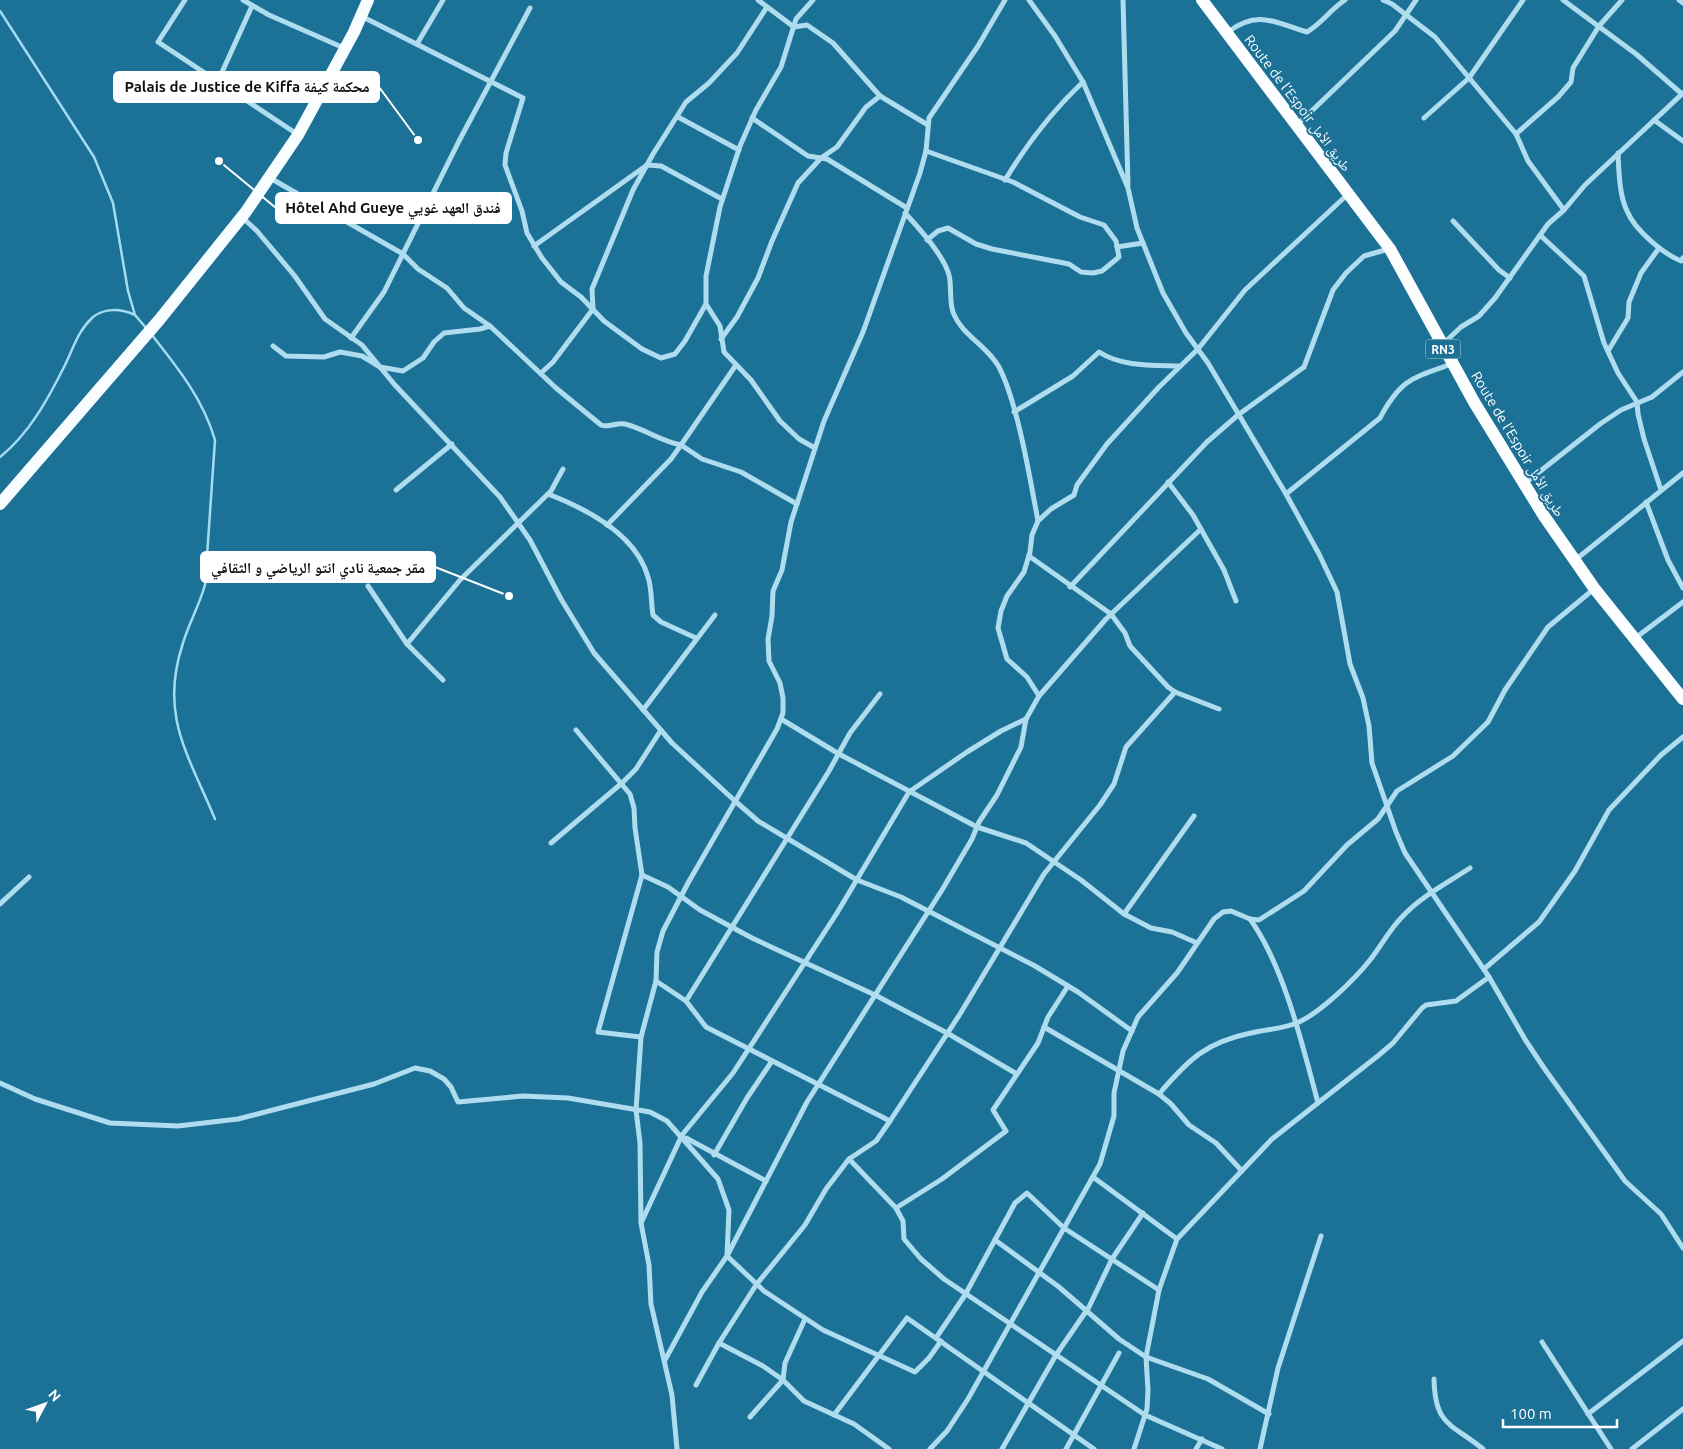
<svg xmlns="http://www.w3.org/2000/svg" width="1683" height="1449" font-family="Ubuntu,'Noto Naskh Arabic',sans-serif">
	<style>
		.lines { fill: none; stroke-linecap: round; stroke-linejoin: round }
		.stream { stroke: #a3dcf1; stroke-width: 2.5 }
		.minor { stroke: #afddef; stroke-width: 5 }
		.primary { stroke: #f8fdff; stroke-width: 12 }
		.trunk { stroke: #fcfeff; stroke-width: 12 }
		.labels { text-anchor: middle; dominant-baseline: central; stroke-width: 4; stroke-linejoin: round; paint-order: stroke }
		.shield { fill: #1c7196; stroke: #bbd4e0; stroke-width: 1 }
		.shield-label { font-size: 12px; font-weight: bold; fill: #fff }
		.street-label { font-size: 14px; fill: #fff; stroke: #1c7196 }
		.leader { fill: none; stroke: #fff; stroke-width: 2 }
		.callout-dot { fill: #fff; stroke: #1c7196; stroke-width: 2 }
		.callout { fill: #fff; stroke: #fff; stroke-width: 2 }
		.callout-label { font-size: 15px; text-anchor: middle; font-weight: bold; fill: #111 }
	</style>
	<rect width="100%" height="100%" fill="#1c7196"/>
	<g class="lines">
		<g class="stream">
			<path d="M0,11L94,157L113,203L128,291L135,315L147,329"/>
			<path d="M152,335C178,368 203,399 215,440L205,585C199,606 189,623 183,643C159,715 188,754 215,819"/>
			<path d="M0,457C29,434 48,399 64,367C73,350 77,332 92,318C104,307 122,309 135,315"/>
		</g>
		<g class="minor">
			<path d="M185,0L158,42L297,134"/>
			<path d="M243,0L269,15L344,48"/>
			<path d="M758,0L794,27L807,25L833,43L880,96L928,125"/>
			<path d="M1029,0L1055,36L1083,82L1128,188L1137,228L1163,293L1186,333L1208,363L1286,494L1319,554L1337,592L1350,664L1363,698L1369,726L1372,763L1396,832L1405,853L1489,977L1526,1041L1544,1068L1625,1181L1661,1214L1683,1248"/>
			<path d="M1123,0L1128,185"/>
			<path d="M1383,0L1392,4L1435,37L1516,134L1528,161L1564,210"/>
			<path d="M1563,0L1636,54L1682,94"/>
			<path d="M1679,0L1683,3"/>
			<path d="M361,16L523,98L506,153L505,165L522,211L527,233L542,258L561,282L581,297L604,321L642,349L661,358L675,354L685,341L706,304V276L720,207L740,146L756,110L781,67L796,19L813,0"/>
			<path d="M1228,32C1258,9 1276,23 1307,32C1322,23 1331,9 1345,0"/>
			<path d="M417,44L443,0"/>
			<path d="M218,81L252,6"/>
			<path d="M678,117L739,150"/>
			<path d="M752,118L808,156L827,159L907,208"/>
			<path d="M1424,118L1469,78L1523,0"/>
			<path d="M1654,120L1683,141"/>
			<path d="M1296,126L1395,31L1416,0"/>
			<path d="M1516,134L1558,97L1571,82L1573,68L1599,26L1622,0"/>
			<path d="M926,151L1013,182L1080,217L1104,225L1116,241L1119,257L1102,271L1093,273L1081,272L1069,264L992,249L976,244L948,228L938,231L927,240"/>
			<path d="M1618,153C1619,172 1619,194 1627,211C1635,230 1662,253 1681,261L1683,258"/>
			<path d="M270,178L403,254L418,269L447,288L464,308L490,326L556,388L601,425C610,428 616,422 625,424C645,429 660,441 681,445L736,365"/>
			<path d="M1005,180C1027,144 1052,111 1083,82"/>
			<path d="M905,213C919,228 944,256 949,275C952,287 949,301 953,312C962,336 987,345 999,367C1018,404 1030,479 1038,521"/>
			<path d="M243,218L257,231L294,275L325,319L362,345L394,384L500,497L530,540L561,599L594,653L672,743L735,801L758,821L857,880L901,897L1035,966L1078,992L1132,1031"/>
			<path d="M1453,221L1499,270L1510,278"/>
			<path d="M1540,235L1584,276L1604,343L1618,373L1637,402L1638,414L1644,439L1661,490"/>
			<path d="M534,246L647,165L661,166L722,199"/>
			<path d="M1117,247L1143,243"/>
			<path d="M706,304L720,326L724,352L751,380L780,421L799,439L815,448"/>
			<path d="M351,338L384,292L459,141L530,8"/>
			<path d="M721,339L737,317L758,278L772,241L798,183L821,158L837,147L866,107L880,96"/>
			<path d="M1443,344L1461,327L1479,316L1495,298L1548,224L1564,210L1585,185L1683,93"/>
			<path d="M273,346L286,356L324,357L340,352L362,356L380,367L403,371L423,358L434,342L444,333L480,329L490,326"/>
			<path d="M1608,351L1628,318L1629,302L1641,273L1659,248"/>
			<path d="M541,373L553,362L593,309L592,289L633,190L653,154L686,102L709,83L737,53L767,7"/>
			<path d="M1014,412L1073,376L1099,352C1122,367 1153,365 1180,366"/>
			<path d="M1168,482L1193,515L1224,570L1236,601"/>
			<path d="M1524,484L1600,424L1621,410L1652,397L1683,372"/>
			<path d="M396,490L452,444"/>
			<path d="M548,494C587,509 636,534 648,577C652,589 651,603 653,615L661,622L696,638"/>
			<path d="M1286,494L1380,418C1401,379 1412,378 1452,364"/>
			<path d="M1646,502L1668,560L1683,588"/>
			<path d="M607,525L671,459L681,445L702,459L741,472L797,504"/>
			<path d="M1029,556L1111,614L1125,633L1130,646L1168,687L1175,692L1219,709"/>
			<path d="M1574,561L1683,473"/>
			<path d="M368,586L407,644L443,680"/>
			<path d="M1070,587L1207,442L1238,415L1304,367L1333,290L1346,273L1364,256L1389,249"/>
			<path d="M1634,639L1683,602"/>
			<path d="M407,644L460,580L551,491L563,469"/>
			<path d="M1039,696L1027,677L1007,659L998,628L1001,611L1007,596L1024,572L1030,552L1032,535L1038,521L1051,509L1074,495L1077,485L1107,444L1159,387L1198,349L1245,290L1348,194"/>
			<path d="M643,710L715,615"/>
			<path d="M781,719L839,754L977,827L1026,843L1081,880L1124,914L1151,928L1172,932L1197,943"/>
			<path d="M576,730L630,794L634,808L635,828L642,875L598,1032L641,1037"/>
			<path d="M551,843L622,783L636,769L661,730"/>
			<path d="M642,875L668,887L700,910L752,938L875,995L947,1033L1017,1074"/>
			<path d="M0,904L29,877"/>
			<path d="M1124,914L1194,816"/>
			<path d="M1250,919C1284,966 1303,1047 1318,1103"/>
			<path d="M1484,969L1539,922L1575,871L1609,810L1661,755L1683,737"/>
			<path d="M656,981L686,1001L706,1027L890,1121"/>
			<path d="M686,1001L829,771L850,733L880,694"/>
			<path d="M1044,1027L1159,1094L1171,1104L1189,1125L1216,1143L1242,1171"/>
			<path d="M0,1083L35,1099L110,1123L178,1126L238,1119L374,1084L415,1068L430,1071L444,1079L451,1087L458,1102L523,1096L568,1098L650,1112L667,1121L718,1179L729,1210L727,1256L764,1291L823,1330L915,1372L929,1358L941,1341"/>
			<path d="M1159,1094C1188,1060 1206,1042 1251,1033C1268,1029 1284,1029 1299,1022C1321,1012 1355,979 1370,960C1381,946 1390,929 1402,917C1420,897 1447,883 1470,868"/>
			<path d="M686,1138L766,1181"/>
			<path d="M714,1155L747,1098L772,1061"/>
			<path d="M849,1159L896,1208L903,1221L904,1239L921,1259L944,1279L1145,1415L1222,1449"/>
			<path d="M1093,1177L1177,1239"/>
			<path d="M896,1208L942,1179L1006,1131L993,1110L1038,1043L1048,1017L1068,986"/>
			<path d="M641,1223L640,1143L636,1110L641,1037L656,981L657,952L663,931L688,883L777,729L783,713V698L780,683L769,661L768,639L772,616L773,591L782,570L791,522L824,421L863,332L920,173L926,151L929,118L978,46L1005,0"/>
			<path d="M995,1240L1059,1287L1119,1339L1146,1357L1208,1379L1269,1414"/>
			<path d="M936,1338L965,1295L1015,1203L1027,1193L1064,1228L1159,1290"/>
			<path d="M1542,1342L1611,1449"/>
			<path d="M719,1343L763,1366L783,1380L804,1401L854,1424L889,1449"/>
			<path d="M665,1360L702,1292L727,1256L807,1102L942,890L972,839L979,822L997,795L1021,747L1026,719L1039,696L1106,619L1201,529"/>
			<path d="M1434,1379C1435,1426 1451,1423 1483,1449"/>
			<path d="M696,1385L719,1343L756,1285L805,1225L826,1189L849,1159L876,1141L890,1121L960,1014L1044,874L1100,805L1114,784L1126,747L1175,692"/>
			<path d="M1588,1414L1683,1341"/>
			<path d="M834,1415L907,1318L1094,1449"/>
			<path d="M750,1417L783,1380L785,1363L805,1319"/>
			<path d="M677,1449L672,1395L651,1304L649,1265L641,1223L682,1135L733,1073L837,913L909,792L967,752L1001,731L1026,719"/>
			<path d="M930,1449L947,1431L968,1399L1100,1164L1114,1116V1093L1123,1051L1138,1017L1177,973L1214,919L1223,912L1231,911L1250,919L1259,920L1304,891L1347,845L1378,819L1397,791L1453,756L1488,722L1505,690L1548,627L1594,589"/>
			<path d="M1002,1449L1056,1355L1089,1307L1112,1259L1143,1213"/>
			<path d="M1066,1449L1119,1353"/>
			<path d="M1134,1449L1147,1409L1148,1390L1146,1357L1159,1290L1177,1239L1272,1139L1379,1055L1393,1043L1422,1008L1426,1005L1456,1001L1489,977"/>
			<path d="M1196,1449L1202,1439"/>
			<path d="M1260,1449L1278,1368L1321,1236"/>
			<path d="M1632,1449L1683,1409"/>
		</g>
		<path class="primary" d="M0,504L160,319L245,213L298,135L354,32L368,0"/>
		<path class="trunk" d="M1202,0L1390,249L1474,402L1544,516L1594,588L1683,699"/>
	</g>
	<g class="labels">
		<rect class="shield" x="1425.5" y="339.5" width="35" height="19" rx="4"/>
		<g class="shield-label">
			<text x="1443" y="349">RN3</text>
		</g>
		<g class="street-label">
			<text transform="translate(1298 103) rotate(53)">Route de l’Espoir طريق الأمل</text>
			<text transform="translate(1518 444) rotate(59)">Route de l’Espoir طريق الأمل</text>
		</g>
	</g>
	<path class="leader" d="M418 140L379 87M219 161L276 208M509 596L435 567"/>
	<g class="callout-dot">
		<circle cx="418" cy="140" r="5"/>
		<circle cx="219" cy="161" r="5"/>
		<circle cx="509" cy="596" r="5"/>
	</g>
	<g class="callout">
		<rect x="114" y="72" width="265" height="30" rx="5"/>
		<rect x="276" y="193" width="235" height="30" rx="5"/>
		<rect x="201" y="552" width="234" height="30" rx="5"/>
	</g>
	<g class="callout-label">
		<text x="247" y="92">Palais de Justice de Kiffa محكمة كيفة</text>
		<text x="393" y="213">Hôtel Ahd Gueye فندق العهد غويي</text>
		<text x="318" y="573">مقر جمعية نادي انتو الرياضي و الثقافي</text>
	</g>
	<g transform="translate(45 1404) rotate(49)" stroke="#1c7196" stroke-width="4" paint-order="stroke">
	<path d="M0-4L9 19L0 12L-9 19Z" fill="#ffffff"/>
	<text y="-8" font-size="14" font-weight="bold" text-anchor="middle" fill="#ffffff">N</text>
	</g>
	<path d="M1503 1419v8h114v-8" fill="none" stroke="#ffffff" stroke-width="2.5"/>
	<text x="1510" y="1419" font-size="15" fill="#ffffff" stroke="#1c7196" stroke-width="4" paint-order="stroke">100 m</text>
</svg>
